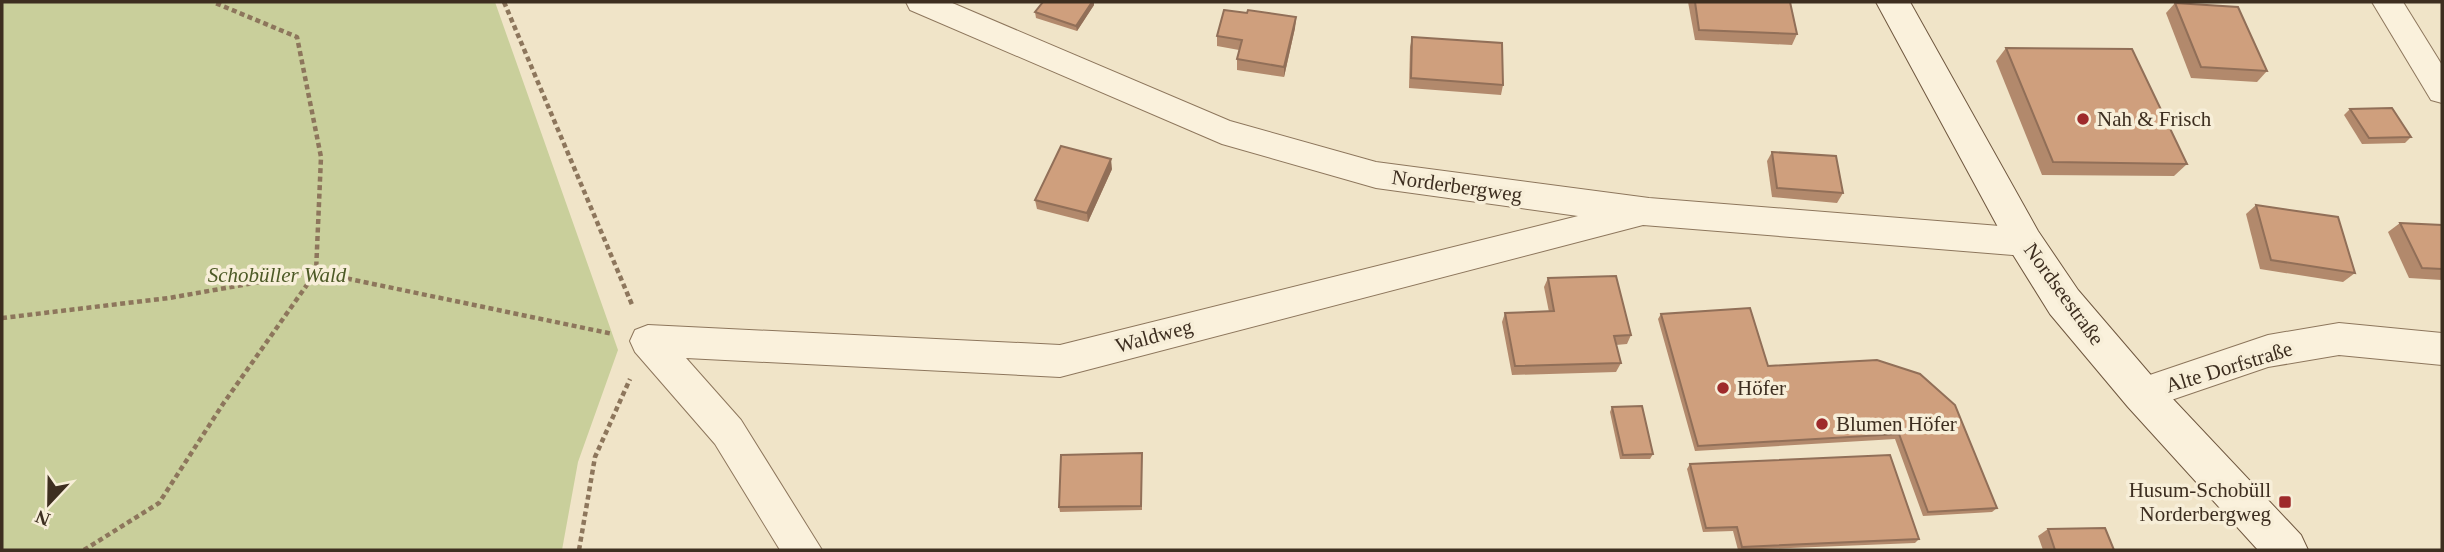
<svg xmlns="http://www.w3.org/2000/svg" width="2444" height="552" font-family="'Times New Roman',serif">
	<style>
		.green { fill: #c9cf9b }
		.lines { fill: none; stroke-linecap: round; stroke-linejoin: round }
		.street-casing { stroke: #8d765c; stroke-width: 2 }
		.secondary-casing { stroke: #6f573f; stroke-width: 2 }
		.path { stroke: #8d765c; stroke-width: 4.5; stroke-dasharray: 5 3.5; stroke-linecap: butt }
		.street { fill: #faf1dc; fill-rule: evenodd }
		.secondary { fill: #faf1dc; fill-rule: evenodd }
		.wall { fill: #b2896c }
		.shaded-wall { fill: #916f58 }
		.building { fill: #cf9f7d; stroke: #916f58; stroke-width: 2 }
		.poi-dot { fill: #9e2a2b; stroke: #f7eed8; stroke-width: 2.5 }
		.labels { text-anchor: middle; dominant-baseline: central; stroke-width: 7; stroke-linejoin: round; paint-order: stroke }
		.poi-label { font-size: 21px; fill: #3d2e20; stroke: #f7eed8; text-anchor: start }
		.street-label { font-size: 21px; fill: #3d2e20; stroke: #f7eed8 }
		.park-label { font-size: 21px; font-style: italic; fill: #4d5a26; stroke: #f7eed8 }
	</style>
	<rect width="100%" height="100%" fill="#f0e4c8"/>
	<path class="green" d="M2,2H495L618,350L578,462L562,550H2Z"/>
	<g class="lines">
		<defs>
			<g id="street">
				<path d="M906,2H950L1230,121L1376,162L1649,198L2025,228L2037,232L2042,242L2037,252L2025,256L1643,225L1060,377L686,358L741,420L822,550H780L715,444L635,352L630,341L635,330L648,325L1060,345L1578,216L1376,188L1222,144L910,10Z"/>
				<path d="M2372,2H2403L2442,65V103L2431,100Z"/>
				<path d="M2339,323L2442,333V365L2339,355L2268,367L2142,410L2129,406L2124,394L2129,382L2268,335Z"/>
			</g>
			<path id="secondary" d="M1876,2H1910L2038,231L2078,290L2156,381L2301,535L2308,550H2258L2128,407L2050,314L2012,253Z"/>
		</defs>
		<use href="#street" class="street-casing"/>
		<use href="#secondary" class="secondary-casing"/>
		<g class="path">
			<path d="M504,2L633,307"/>
			<path d="M2,318L169,298L316,272L321,157L297,37L213,2"/>
			<path d="M84,550L159,503L223,404L316,272L613,334"/>
			<path d="M579,550L595,457L630,379"/>
		</g>
		<use href="#street" class="street"/>
		<use href="#secondary" class="secondary"/>
	</g>
	<g class="wall">
		<path d="M1688,2H1790L1797,34L1792,45L1695,40Z"/>
		<path d="M2175,3L2267,71L2257,82L2191,78L2166,13Z"/>
		<path d="M1094,5L1077,31L1036,18L1035,12Z"/>
		<path d="M1247,13L1296,17L1295,28L1284,77L1237,70V59L1239,50L1217,46V36Z"/>
		<path d="M1412,37L1503,85L1501,95L1409,88L1410,47Z"/>
		<path d="M2006,48L2187,164L2174,176L2042,175L1996,61Z"/>
		<path d="M2350,109L2411,137L2405,143L2362,144L2344,115Z"/>
		<path d="M1772,152L1843,193L1837,203L1772,197L1767,161Z"/>
		<path d="M1112,169L1088,222L1037,209L1035,200Z"/>
		<path d="M2256,205L2355,273L2343,282L2260,269L2246,214Z"/>
		<path d="M2400,223L2442,225V280L2409,278L2388,232Z"/>
		<path d="M1548,278L1631,335L1627,344L1616,345L1621,363L1616,372L1512,375L1502,322L1505,313L1549,312L1544,287Z"/>
		<path d="M1661,314L1768,366L1877,360L1997,508L1992,512L1923,516L1895,439L1695,451L1658,319Z"/>
		<path d="M1612,407L1653,454L1650,459H1620L1610,412Z"/>
		<path d="M1142,453V510L1060,512L1059,507Z"/>
		<path d="M1690,464L1919,539L1915,543L1738,550L1733,531L1703,532L1687,469Z"/>
		<path d="M2048,529L2114,550H2043L2038,536Z"/>
	</g>
	<g class="shaded-wall">
		<path d="M1092,2H1094V5L1077,31L1076,26Z"/>
		<path d="M1296,17L1295,28L1284,77V67Z"/>
		<path d="M1111,159L1112,169L1088,222L1087,213Z"/>
	</g>
	<g class="building">
		<path d="M1043,2H1092L1076,26L1035,12Z"/>
		<path d="M1695,2H1790L1797,34L1699,30Z"/>
		<path d="M2175,3L2238,7L2267,71L2201,67Z"/>
		<path d="M1224,10L1247,13L1248,10L1296,17L1284,67L1237,59L1242,40L1217,36Z"/>
		<path d="M1412,37L1502,43L1503,85L1411,78Z"/>
		<path d="M2006,48L2132,49L2187,164L2053,162Z"/>
		<path d="M2392,108L2411,137L2369,138L2350,109Z"/>
		<path d="M1061,146L1111,159L1087,213L1035,200Z"/>
		<path d="M1772,152L1836,156L1843,193L1777,188Z"/>
		<path d="M2256,205L2338,217L2355,273L2271,260Z"/>
		<path d="M2400,223L2442,225V269L2422,268Z"/>
		<path d="M1616,276L1631,335L1614,336L1621,363L1515,366L1505,313L1554,311L1548,278Z"/>
		<path d="M1750,308L1768,366L1877,360L1920,374L1955,405L1997,508L1928,512L1899,434L1698,446L1661,314Z"/>
		<path d="M1642,406L1653,454L1623,455L1612,407Z"/>
		<path d="M1142,453L1141,506L1059,507L1061,455Z"/>
		<path d="M1890,455L1919,539L1742,547L1737,527L1706,528L1690,464Z"/>
		<path d="M2105,528L2114,550H2055L2048,529Z"/>
	</g>
	<g class="poi-dot">
		<circle cx="2083" cy="119" r="7"/>
		<circle cx="1723" cy="388" r="7"/>
		<circle cx="1822" cy="424" r="7"/>
		<rect x="2278" y="495" width="14" height="14" rx="3.5"/>
	</g>
	<g class="labels">
		<g class="poi-label">
			<text x="2097" y="119">Nah &amp; Frisch</text>
			<text x="1737" y="388">Höfer</text>
			<text x="1836" y="424">Blumen Höfer</text>
			<text x="2271" y="490" text-anchor="end">Husum-Schobüll<tspan x="2271" dy="24">Norderbergweg</tspan></text>
		</g>
		<g class="street-label">
			<text transform="translate(1457 186) rotate(8)">Norderbergweg</text>
			<text transform="translate(2064 294) rotate(54)">Nordseestraße</text>
			<text transform="translate(1154 336) rotate(-15)">Waldweg</text>
			<text transform="translate(2229 367) rotate(-17)">Alte Dorfstraße</text>
		</g>
		<g class="park-label">
			<text x="277" y="275">Schobüller Wald</text>
		</g>
	</g>
	<rect width="2444" height="552" fill="none" stroke="#3d2e20" stroke-width="7"/>
	<g transform="translate(49 503) rotate(202)" stroke="#f7eed8" stroke-width="5" paint-order="stroke">
	<path d="M0-5L12 26L0 18L-12 26Z" fill="#3d2e20"/>
	<text y="-10" font-size="19" font-weight="bold" text-anchor="middle" fill="#3d2e20">N</text>
	</g>
</svg>
